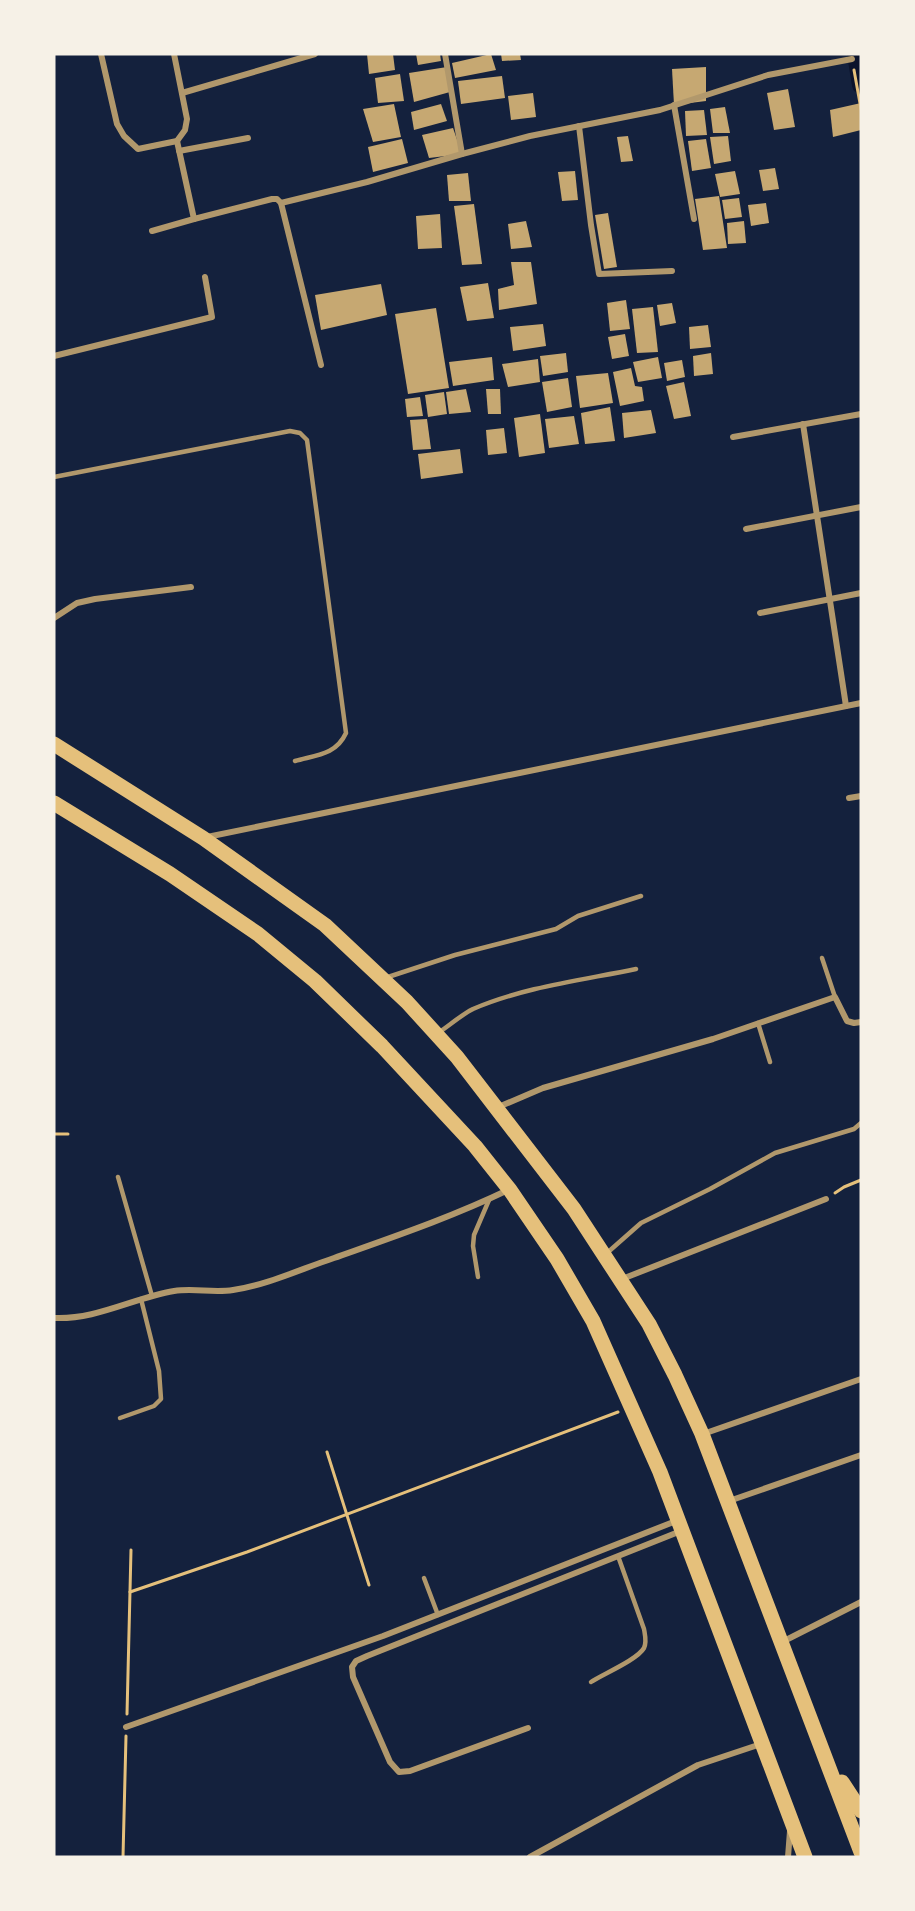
<svg xmlns="http://www.w3.org/2000/svg" width="915" height="1911" font-family="Georgia,serif">
	<style>
		.lines { fill: none; stroke-linecap: round; stroke-linejoin: round }
		.canal { stroke: #0b132b; stroke-width: 18 }
		.building { fill: #c6a872 }
		.path { stroke: #e5c07b; stroke-width: 3 }
		.service { stroke: #b1986c; stroke-width: 4.5 }
		.minor { stroke: #b1986c; stroke-width: 6 }
		.primary { stroke: #e5c07b; stroke-width: 15 }
	</style>
	<rect width="100%" height="100%" fill="#14213d"/>
	<g class="lines">
		<path class="canal" d="M856,54L861,85"/>
	</g>
	<g class="building">
		<path d="M367,54H393L395,70L369,74Z"/>
		<path d="M416,54H440L441,61L418,65Z"/>
		<path d="M491,54L496,70L455,78L452,63Z"/>
		<path d="M501,54H520L521,60L502,61Z"/>
		<path d="M447,67L450,92L414,102L409,73Z"/>
		<path d="M706,67V101L674,105L672,69Z"/>
		<path d="M400,74L404,101L378,103L375,78Z"/>
		<path d="M502,76L505,98L461,104L458,81Z"/>
		<path d="M788,89L795,127L774,130L767,93Z"/>
		<path d="M533,93L536,117L511,120L508,96Z"/>
		<path d="M861,103V130L833,137L830,110Z"/>
		<path d="M394,104L401,137L373,142L363,109Z"/>
		<path d="M441,104L447,121L414,130L411,112Z"/>
		<path d="M725,107L730,133H713L710,109Z"/>
		<path d="M704,110L707,135L686,136L685,111Z"/>
		<path d="M453,128L462,154L429,158L422,135Z"/>
		<path d="M628,136L633,161L621,162L617,137Z"/>
		<path d="M728,136L731,161L714,164L710,137Z"/>
		<path d="M402,139L408,163L373,172L368,147Z"/>
		<path d="M706,139L711,168L692,171L688,141Z"/>
		<path d="M775,168L779,189L763,191L759,170Z"/>
		<path d="M575,171L578,200L562,201L558,172Z"/>
		<path d="M735,171L740,194L720,197L715,174Z"/>
		<path d="M468,173L471,201H449L447,175Z"/>
		<path d="M719,196L727,248L703,250L695,199Z"/>
		<path d="M739,198L742,217L725,219L722,200Z"/>
		<path d="M766,203L769,223L751,226L748,205Z"/>
		<path d="M474,204L482,264L462,265L454,206Z"/>
		<path d="M608,213L617,267L604,269L595,215Z"/>
		<path d="M440,214L442,248L418,249L416,216Z"/>
		<path d="M526,221L532,247L511,249L508,224Z"/>
		<path d="M744,221L746,243L728,244L727,223Z"/>
		<path d="M511,262H531L537,304L499,310L498,289L514,285Z"/>
		<path d="M488,283L494,318L467,321L460,287Z"/>
		<path d="M381,284L387,315L321,330L315,295Z"/>
		<path d="M626,300L630,329L610,331L607,303Z"/>
		<path d="M672,303L676,323L660,326L657,305Z"/>
		<path d="M653,307L658,352L637,353L632,309Z"/>
		<path d="M436,308L449,388L408,394L395,314Z"/>
		<path d="M543,324L546,346L513,351L510,327Z"/>
		<path d="M708,325L711,347L690,349L689,327Z"/>
		<path d="M625,334L629,356L612,359L608,337Z"/>
		<path d="M566,353L568,372L543,376L540,356Z"/>
		<path d="M711,353L713,374L694,376L693,356Z"/>
		<path d="M492,357L494,380L453,386L449,362Z"/>
		<path d="M658,357L662,378L638,382L633,362Z"/>
		<path d="M538,359L540,382L508,387L502,364Z"/>
		<path d="M682,360L685,377L667,381L664,363Z"/>
		<path d="M631,368L635,386L642,387L644,401L620,406L613,372Z"/>
		<path d="M608,373L613,403L580,408L576,376Z"/>
		<path d="M568,378L572,407L547,412L542,382Z"/>
		<path d="M684,382L691,416L674,419L666,386Z"/>
		<path d="M466,389L471,412L449,414L446,392Z"/>
		<path d="M486,389H500L501,414H488Z"/>
		<path d="M444,392L447,414L428,417L425,395Z"/>
		<path d="M420,397L423,416L407,417L405,399Z"/>
		<path d="M610,407L615,441L585,444L581,413Z"/>
		<path d="M651,410L656,433L624,438L622,413Z"/>
		<path d="M540,414L545,453L519,457L514,418Z"/>
		<path d="M574,416L579,444L549,448L545,419Z"/>
		<path d="M427,419L431,449L413,450L410,420Z"/>
		<path d="M504,428L507,453L488,455L486,430Z"/>
		<path d="M460,449L463,473L421,479L418,454Z"/>
	</g>
	<g class="lines">
		<g class="path">
			<path d="M854,70L861,109"/>
			<path d="M54,1134H68"/>
			<path d="M835,1193L844,1187L861,1180"/>
			<path d="M327,1452L369,1585"/>
			<path d="M130,1592L247,1552L618,1412"/>
			<path d="M127,1714L131,1550"/>
			<path d="M123,1857L126,1736"/>
		</g>
		<g class="service">
			<path d="M54,477L290,431L300,433L307,440L346,733C336,755 316,755 295,761"/>
			<path d="M822,958L835,997"/>
			<path d="M385,978L455,955L556,929L578,916L641,896"/>
			<path d="M758,1023L770,1062"/>
			<path d="M438,1033C450,1025 461,1015 473,1009C524,987 583,980 636,969"/>
			<path d="M118,1177L152,1296"/>
			<path d="M607,1253L641,1223L710,1189L775,1153L854,1129L861,1123"/>
			<path d="M478,1277L473,1246L474,1235L489,1200"/>
			<path d="M120,1418L154,1406L161,1399L159,1371L141,1299"/>
			<path d="M424,1578L438,1615"/>
			<path d="M591,1682C603,1674 637,1660 644,1648C647,1642 645,1635 644,1629L618,1556"/>
		</g>
		<g class="minor">
			<path d="M101,54L117,124L124,136L138,149L177,141L185,130L187,119L174,54"/>
			<path d="M445,54L462,154"/>
			<path d="M182,93L315,54"/>
			<path d="M674,105L694,219"/>
			<path d="M579,126L591,225L599,274L672,271"/>
			<path d="M177,141L194,219L272,199H277L281,203L321,365"/>
			<path d="M179,151L248,138"/>
			<path d="M281,203L367,182L462,154L530,136L660,110L768,75L852,59"/>
			<path d="M152,231L194,219"/>
			<path d="M54,356L212,317L205,277"/>
			<path d="M803,424L846,706"/>
			<path d="M733,437L861,414"/>
			<path d="M746,529L861,507"/>
			<path d="M760,613L861,593"/>
			<path d="M54,618L77,603L95,599L191,587"/>
			<path d="M849,798L861,796"/>
			<path d="M207,837L861,703"/>
			<path d="M496,1108L543,1088L713,1039L835,997L847,1021L854,1023L861,1022"/>
			<path d="M622,1279L826,1199"/>
			<path d="M54,1318C96,1320 133,1298 174,1291C194,1288 213,1293 233,1290C267,1285 301,1269 334,1258C393,1237 452,1217 508,1190"/>
			<path d="M703,1434L861,1379"/>
			<path d="M729,1501L861,1455"/>
			<path d="M782,1642L861,1602"/>
			<path d="M126,1727L383,1636L676,1521"/>
			<path d="M528,1728L410,1771L399,1772L390,1762L353,1677L352,1667L356,1661L367,1656L681,1531"/>
			<path d="M530,1857L698,1765L761,1744"/>
			<path d="M788,1857L790,1831"/>
		</g>
		<g class="primary">
			<path d="M54,744L203,838L325,925L407,1002L457,1057L574,1209L649,1324L675,1375L702,1434L861,1852"/>
			<path d="M54,803L170,874L258,934L315,981L382,1046L475,1146L510,1190L557,1259L593,1321L660,1472L805,1857"/>
			<path d="M842,1782L861,1811"/>
		</g>
	</g>
	<rect width="915" height="1911" fill="none" stroke="#f6f1e7" stroke-width="111"/>
</svg>
